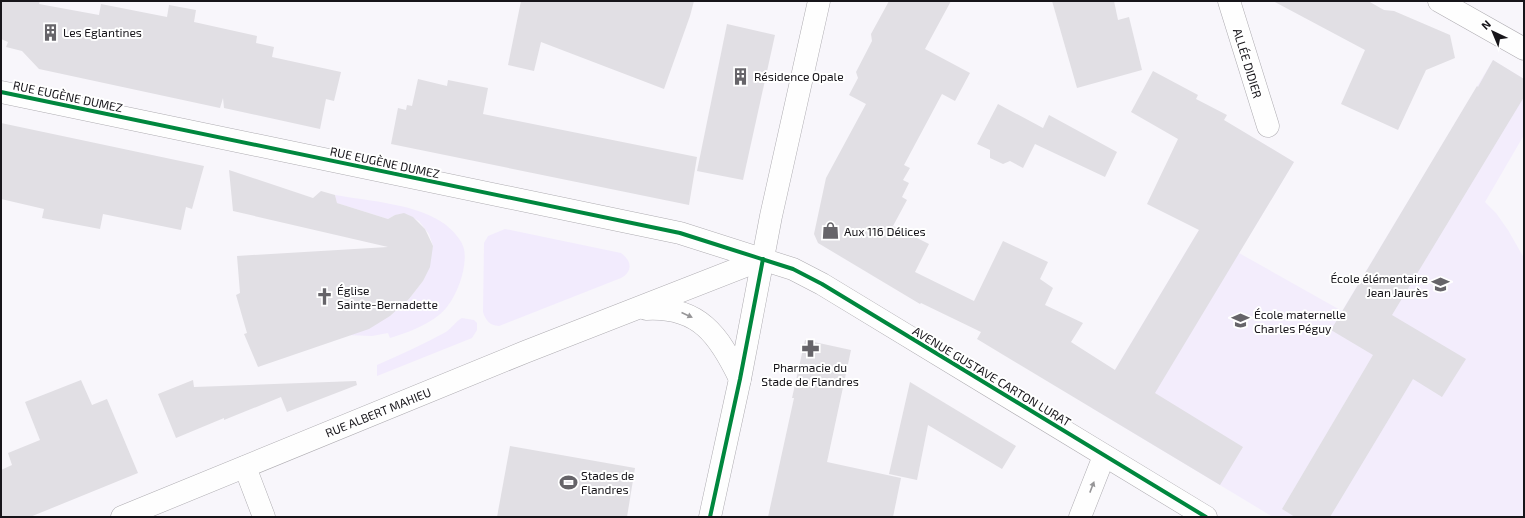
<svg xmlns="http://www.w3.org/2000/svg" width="1525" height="518" font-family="'Exo 2',sans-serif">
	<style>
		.built { fill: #f3edfc }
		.green { fill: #f2ebfd }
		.building { fill: #e1dfe4 }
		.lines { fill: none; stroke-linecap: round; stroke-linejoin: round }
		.minor-casing { stroke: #aeacb1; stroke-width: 23 }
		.minor { stroke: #fefefe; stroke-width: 22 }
		.cycleway-casing { stroke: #fff; stroke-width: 6 }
		.cycleway { stroke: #00873e; stroke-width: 4 }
		.oneway { fill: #969597 }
		.labels { text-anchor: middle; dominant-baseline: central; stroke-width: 4; stroke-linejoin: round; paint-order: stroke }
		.poi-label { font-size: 12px; fill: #17151a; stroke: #fff; text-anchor: start }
		.street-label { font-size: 12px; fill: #17151a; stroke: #fff }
	</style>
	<rect width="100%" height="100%" fill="#f8f6fb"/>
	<path class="built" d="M1493,60L1524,79V135L1485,202L1496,213L1508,230L1524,258V517H1273L1092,408L1254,138L1294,162L1239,253L1342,311Z"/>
	<g class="green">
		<path d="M335,195C369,201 419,204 446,225C453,231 462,240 464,249C468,269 455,303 439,315C425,326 407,333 390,338L388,333L372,336L346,335L390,316L409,299L423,281L433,246L429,234L419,221L406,214L395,215L388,219L337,203Z"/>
		<path d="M505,229L621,253C632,261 633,271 621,278L499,326C489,325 486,321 483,312L484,243L488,236Z"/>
		<path d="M462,318L474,320L477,323V330L472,338L377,376V365C400,355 424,344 446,332C452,328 456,321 462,318Z"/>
	</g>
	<g class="building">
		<path d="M1,1H40L39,4L99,15L101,4L167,17L169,5L196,10L194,22L257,36L256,43L274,47L272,57L341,72L334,101L326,99L320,129L224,108L223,98L220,108L39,69L22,51L6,47L8,42L1,39Z"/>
		<path d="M521,1H694L690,16L664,89L541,42L534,71L508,65Z"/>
		<path d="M889,1H951L925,49L970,73L955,101L942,94L904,165L910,168L903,180L909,183L902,197L907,200L893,226L929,244L915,272L974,301L1003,241L1048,262L1040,279L1053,288L1045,305L1083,323L1071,342L1115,370L1199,230L1147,204L1178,139L1131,112L1153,71L1198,95L1196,99L1227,115L1224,120L1294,162L1155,393L1243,447L1220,485L977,339L981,332L921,303L920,304L818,243L814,234L826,178L866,104L849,95L858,78L856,72L872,41L871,34Z"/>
		<path d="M1052,1H1114L1118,20L1129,17L1142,70L1077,88Z"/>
		<path d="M1273,1H1368L1384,10L1394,11L1450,35L1455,58L1426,70L1398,130L1341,104L1365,50Z"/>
		<path d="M727,24L775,35L743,180L697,171Z"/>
		<path d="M1493,60L1524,79V97L1392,315L1466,359L1442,397L1413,379L1330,517H1295L1282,509L1373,355L1331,330L1477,86L1478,87Z"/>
		<path d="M418,79L447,86L448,80L488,88L483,114L697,157L689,205L391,144L398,108L406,110L407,105L412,106Z"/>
		<path d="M998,104L1043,128L1049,115L1117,152L1105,177L1035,144L1023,168L1010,161L1003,164L990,158V150L977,144Z"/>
		<path d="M1,123L204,166L192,209L186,207L181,230L103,214L100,229L42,218L44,209L1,199Z"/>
		<path d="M229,170L313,198L321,191L335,195L337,203L388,219L395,215L404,213L413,217L425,229L433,246L430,267L423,281L409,299L390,316L369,329L258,367L244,334L247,333L236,295L240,293L237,256L388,247L233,211Z"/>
		<path d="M805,340L851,350L827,462L901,478L893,517H768L794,398H792Z"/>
		<path d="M81,380L92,405L107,399L138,473L30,517H1V470L12,465L8,453L40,440L25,402Z"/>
		<path d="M193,380L194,387L356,381L357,385L287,412L281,397L224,420V418L176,438L158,394Z"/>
		<path d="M910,382L1016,446L1002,469L928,425L917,480L889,474Z"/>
		<path d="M510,446L635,468L627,517H497Z"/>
	</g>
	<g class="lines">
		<defs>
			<g id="minor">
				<path d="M1229,1L1268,126"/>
				<path d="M1439,1L1524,49"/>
				<path d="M1,92L680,233L793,269L822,284L1206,517"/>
				<path d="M646,309C699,306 719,335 740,379"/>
				<path d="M245,467L264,517"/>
				<path d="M122,517L525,352L763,259"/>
				<path d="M710,517L740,379L771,216L819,1"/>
				<path d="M1080,517L1104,456"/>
			</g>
		</defs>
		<use href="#minor" class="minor-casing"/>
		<use href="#minor" class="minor"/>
		<defs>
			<g id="cycleway">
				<path d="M1,92L680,233L793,269L822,284L1206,517"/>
				<path d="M710,517L740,379L763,259"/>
			</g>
		</defs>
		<use href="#cycleway" class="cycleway-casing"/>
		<use href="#cycleway" class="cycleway"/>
	</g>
	<defs><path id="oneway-solid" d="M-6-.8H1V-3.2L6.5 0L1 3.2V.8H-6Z"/></defs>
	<g class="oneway">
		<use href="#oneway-solid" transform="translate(687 315) rotate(24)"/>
		<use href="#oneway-solid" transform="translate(1092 487) rotate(-69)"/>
	</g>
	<defs>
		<symbol id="building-bare" viewBox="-9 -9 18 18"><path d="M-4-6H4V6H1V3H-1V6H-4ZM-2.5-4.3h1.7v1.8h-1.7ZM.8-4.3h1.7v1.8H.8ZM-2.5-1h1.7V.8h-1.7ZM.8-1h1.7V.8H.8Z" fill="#666469" stroke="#fff" stroke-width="2.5" paint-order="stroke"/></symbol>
		<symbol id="shop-bare" viewBox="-9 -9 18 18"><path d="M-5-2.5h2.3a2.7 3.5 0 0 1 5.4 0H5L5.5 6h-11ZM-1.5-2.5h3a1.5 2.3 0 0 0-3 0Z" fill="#666469" stroke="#fff" stroke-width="2.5" paint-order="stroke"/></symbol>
		<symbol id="school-bare" viewBox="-9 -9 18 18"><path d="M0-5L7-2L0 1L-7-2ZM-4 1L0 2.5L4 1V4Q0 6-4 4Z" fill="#666469" stroke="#fff" stroke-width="2.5" paint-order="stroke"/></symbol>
		<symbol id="church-bare" viewBox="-9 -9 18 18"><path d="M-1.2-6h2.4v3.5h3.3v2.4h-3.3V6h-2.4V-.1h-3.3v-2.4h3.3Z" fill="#666469" stroke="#fff" stroke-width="2.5" paint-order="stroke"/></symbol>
		<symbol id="pharmacy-bare" viewBox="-9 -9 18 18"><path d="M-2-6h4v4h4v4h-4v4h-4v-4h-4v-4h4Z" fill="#666469" stroke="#fff" stroke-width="2.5" paint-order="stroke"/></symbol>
		<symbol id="stadium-bare" viewBox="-9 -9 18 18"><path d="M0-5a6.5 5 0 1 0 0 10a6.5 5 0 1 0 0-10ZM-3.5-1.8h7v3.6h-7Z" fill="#666469" stroke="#fff" stroke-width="2.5" paint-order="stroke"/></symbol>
	</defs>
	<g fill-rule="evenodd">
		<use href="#building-bare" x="38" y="20" width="25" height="25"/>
		<use href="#building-bare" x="728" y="64" width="25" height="25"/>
		<use href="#shop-bare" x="818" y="218" width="25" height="25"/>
		<use href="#school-bare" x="1428" y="272" width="25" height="25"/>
		<use href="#church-bare" x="312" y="284" width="25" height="25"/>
		<use href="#school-bare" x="1228" y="308" width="25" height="25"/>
		<use href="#pharmacy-bare" x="798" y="336" width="25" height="25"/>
		<use href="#stadium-bare" x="556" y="470" width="25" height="25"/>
	</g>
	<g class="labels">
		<g class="poi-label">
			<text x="63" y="32">Les Eglantines</text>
			<text x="754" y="76">Résidence Opale</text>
			<text x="844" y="231">Aux 116 Délices</text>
			<text x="1428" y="278" text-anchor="end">École élémentaire<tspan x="1428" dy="14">Jean Jaurès</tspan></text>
			<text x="337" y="290">Église<tspan x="337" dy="14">Sainte-Bernadette</tspan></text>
			<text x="1254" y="314">École maternelle<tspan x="1254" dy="14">Charles Péguy</tspan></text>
			<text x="810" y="367" text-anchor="middle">Pharmacie du<tspan x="810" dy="14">Stade de Flandres</tspan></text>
			<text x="581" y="475">Stades de<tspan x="581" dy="14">Flandres</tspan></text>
		</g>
		<g class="street-label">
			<text transform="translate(1248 63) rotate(73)">ALLÉE DIDIER</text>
			<text transform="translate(68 96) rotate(12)">RUE EUGÈNE DUMEZ</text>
			<text transform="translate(385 162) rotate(12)">RUE EUGÈNE DUMEZ</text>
			<text transform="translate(992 376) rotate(31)">AVENUE GUSTAVE CARTON LURAT</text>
			<text transform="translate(378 412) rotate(-22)">RUE ALBERT MAHIEU</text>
		</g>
	</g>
	<rect width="1525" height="518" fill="none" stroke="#17151a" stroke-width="4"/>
	<g transform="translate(1493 32) rotate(316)" stroke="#ffffff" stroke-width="3" paint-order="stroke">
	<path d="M0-3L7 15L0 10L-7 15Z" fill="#17151a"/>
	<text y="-6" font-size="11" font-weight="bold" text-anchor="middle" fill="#17151a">N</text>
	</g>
</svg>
